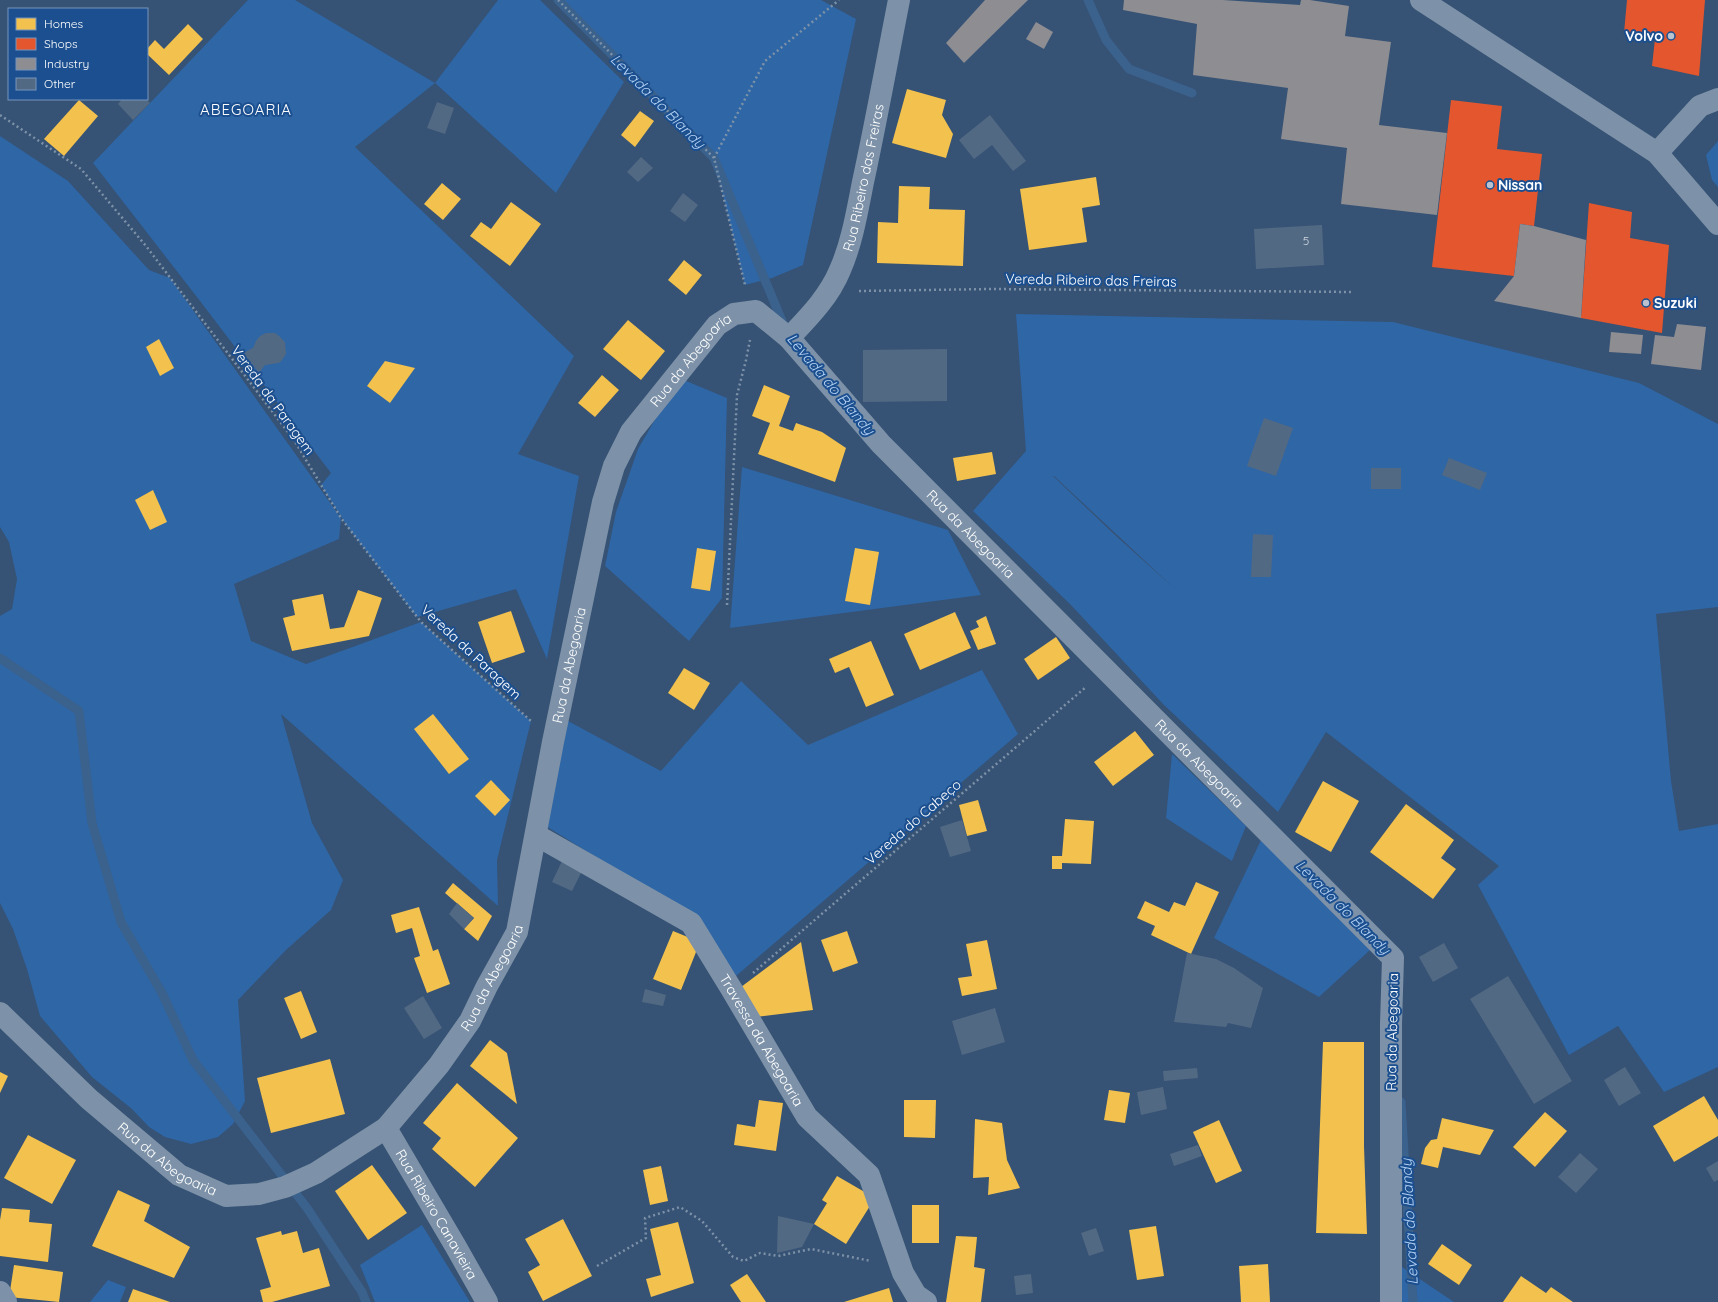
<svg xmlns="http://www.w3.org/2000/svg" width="1718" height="1302" font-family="Quicksand,sans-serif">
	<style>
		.green { fill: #2f66a5; fill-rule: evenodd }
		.homes { fill: #f2c14e }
		.shops { fill: #e4572e }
		.industry { fill: #8d8d92 }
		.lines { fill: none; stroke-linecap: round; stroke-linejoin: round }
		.stream { stroke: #3b618d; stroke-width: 9 }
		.building { fill: #526984 }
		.path { stroke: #7d92a8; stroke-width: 2.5; stroke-dasharray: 2 3; stroke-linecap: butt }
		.minor { stroke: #7d92a8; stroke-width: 22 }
		.poi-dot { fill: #b9c2ce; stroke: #1b4f8f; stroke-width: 1.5 }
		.labels { text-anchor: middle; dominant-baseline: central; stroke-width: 4; stroke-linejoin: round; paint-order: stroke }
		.number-label { font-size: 12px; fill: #d4dae0 }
		.poi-label { font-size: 14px; font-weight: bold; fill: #fff; stroke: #1b4f8f; text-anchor: start }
		.street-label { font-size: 14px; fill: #fff; stroke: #1b4f8f }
		.water-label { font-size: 15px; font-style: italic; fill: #b5d3f5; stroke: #1b4f8f }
		.neighbourhood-label { font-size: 15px; letter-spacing: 1px; fill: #fff; stroke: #1b4f8f }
	</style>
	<rect width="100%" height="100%" fill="#365274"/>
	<g class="green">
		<path d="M248,0H295L435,83L498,0H540L624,82L556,193L435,83L355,147L574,356L518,454L579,476L547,659L516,589L417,617L347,526L321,485L331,473L200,301L93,163Z"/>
		<path d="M558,0H821L856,19L803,265L772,278L745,285L714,158Z"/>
		<path d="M0,136L68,181L149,270L170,278L341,518L339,539L234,584L251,641L306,664L421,622L531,721L497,860L498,906L281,714L312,823L343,880L331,910L286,950L238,1000L245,1101L233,1124L218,1137L191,1144L165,1137L149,1127L132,1109L92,1077L40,1016L27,969L13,929L0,903V616L12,609L17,579L9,542L0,527Z"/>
		<path d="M1718,141V187L1712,180L1706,155Z"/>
		<path d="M1016,314L1393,322L1639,383L1718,424V607L1656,614L1671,781L1679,831L1718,824V1067L1664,1092L1618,1026L1569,1055L1478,885L1499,866L1326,732L1278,812L1164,705L1070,604L973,511L1026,451ZM1053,476H1054L1175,589L1115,535Z"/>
		<path d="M679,378L727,398L722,598L689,641L605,566L616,512L638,449Z"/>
		<path d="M742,467L948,530L981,595L730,628Z"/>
		<path d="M982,670L1018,734L736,976L699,921L541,823L568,721L661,771L741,681L808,745Z"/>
		<path d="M1172,754L1246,826L1232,861L1166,818Z"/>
		<path d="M1261,840L1370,950L1319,997L1214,938Z"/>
		<path d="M422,1225L470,1302H375L360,1265Z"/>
		<path d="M1396,1263L1454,1302H1399Z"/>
		<path d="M108,1280L126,1287L120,1302H90Z"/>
	</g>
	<g class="homes">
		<path d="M188,24L203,39L169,75L147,54V49L155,40L164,49Z"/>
		<path d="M907,89L946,100L942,115L953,134L946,158L892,143Z"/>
		<path d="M79,100L98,116L64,156L44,139Z"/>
		<path d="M640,111L654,121L635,147L621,135Z"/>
		<path d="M1096,177L1100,205L1082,208L1087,242L1029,250L1020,189Z"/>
		<path d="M442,183L461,199L443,220L424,204Z"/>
		<path d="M899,186L930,187L929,209L965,210L963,266L877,263L878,222L898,223Z"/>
		<path d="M511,202L541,224L510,266L470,236L481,222L491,229Z"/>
		<path d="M684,260L702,275L686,295L668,280Z"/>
		<path d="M628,320L665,351L641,380L603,349Z"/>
		<path d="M159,339L174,368L160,376L146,347Z"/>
		<path d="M385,361L415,368L390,403L367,386Z"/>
		<path d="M602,375L619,390L595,417L578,403Z"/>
		<path d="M764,385L790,396L779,426L793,431L796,423L822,432L846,448L835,482L758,454L770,423L752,416Z"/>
		<path d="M992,452L996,474L957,481L953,458Z"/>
		<path d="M153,490L167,522L150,530L135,500Z"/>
		<path d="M697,548L716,551L710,591L691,588Z"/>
		<path d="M855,548L879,552L870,605L845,601Z"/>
		<path d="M358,590L382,598L369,636L292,651L283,618L295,615L292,600L323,594L330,629L344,627Z"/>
		<path d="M511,611L525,652L492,663L478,622Z"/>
		<path d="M955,612L971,648L920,670L904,634Z"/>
		<path d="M986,616L996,644L978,650L970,631L979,627L976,621Z"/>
		<path d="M1056,637L1070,658L1038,680L1024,659Z"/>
		<path d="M871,641L894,695L866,707L849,667L835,673L829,659Z"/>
		<path d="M684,668L710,683L694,710L668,693Z"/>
		<path d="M433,714L469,759L449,774L414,729Z"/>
		<path d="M1135,731L1154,755L1113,786L1094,762Z"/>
		<path d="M491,780L510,800L495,816L475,796Z"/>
		<path d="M1323,781L1359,801L1331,852L1295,832Z"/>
		<path d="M978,800L987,831L967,836L959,805Z"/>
		<path d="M1406,804L1454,840L1441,858L1456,869L1433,899L1370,852Z"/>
		<path d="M1065,819L1094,821L1091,864L1062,863V869H1052V856H1062Z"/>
		<path d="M1196,882L1219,892L1191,954L1151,935L1155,926L1137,918L1145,901L1169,912L1174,902L1185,906Z"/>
		<path d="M453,883L492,916L478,941L464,929L474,918L445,893Z"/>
		<path d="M419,907L433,951L438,949L450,984L427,993L414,958L420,956L412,928L396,933L391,915Z"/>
		<path d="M673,931L700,942L681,990L653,979Z"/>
		<path d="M847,931L858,963L833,972L821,940Z"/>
		<path d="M987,940L997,989L962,996L958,978L972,976L966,944Z"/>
		<path d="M801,942L813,1010L755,1017L737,990Z"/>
		<path d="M301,991L317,1032L301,1039L284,998Z"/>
		<path d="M490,1040L507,1053L517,1104L470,1066Z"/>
		<path d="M1323,1042H1364V1146L1367,1234L1316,1233Z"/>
		<path d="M330,1059L345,1114L271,1133L257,1078Z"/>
		<path d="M0,1072L8,1076L0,1093Z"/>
		<path d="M457,1083L518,1138L475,1187L432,1149L441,1138L423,1123Z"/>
		<path d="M1109,1090L1130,1093L1125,1123L1104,1120Z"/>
		<path d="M1704,1096L1718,1120V1136L1674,1162L1653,1126Z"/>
		<path d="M759,1100L783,1103L776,1151L734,1145L737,1124L755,1127Z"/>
		<path d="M904,1100H936L935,1138L904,1137Z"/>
		<path d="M1545,1112L1567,1131L1535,1167L1513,1147Z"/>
		<path d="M1442,1118L1494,1130L1480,1155L1443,1147L1438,1168L1421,1164L1425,1148L1431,1140L1437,1139Z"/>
		<path d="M975,1119L1002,1123L1007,1160L1020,1188L988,1195L989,1177L973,1178Z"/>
		<path d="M1219,1120L1242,1171L1216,1183L1193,1132Z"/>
		<path d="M28,1135L76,1160L52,1204L4,1178Z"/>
		<path d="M372,1165L407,1213L368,1240L335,1191Z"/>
		<path d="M661,1166L668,1201L650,1205L643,1170Z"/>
		<path d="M837,1176L875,1198L846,1244L814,1224L827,1203L822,1200Z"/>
		<path d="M118,1190L150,1205L144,1221L190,1247L174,1278L92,1246Z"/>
		<rect x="912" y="1205" width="27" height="38"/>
		<path d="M2,1208L30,1210L29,1222L52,1224L48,1262L0,1256V1220Z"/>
		<path d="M563,1219L592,1276L543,1301L528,1272L540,1265L525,1239Z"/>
		<path d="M678,1222L694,1283L651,1297L646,1279L661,1275L650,1229Z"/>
		<path d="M1156,1226L1164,1276L1137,1280L1129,1230Z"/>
		<path d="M281,1231L282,1235L297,1231L303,1253L319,1248L330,1286L272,1302H263L260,1290L271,1287L256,1238Z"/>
		<path d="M956,1236L977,1237L974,1267L985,1269L981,1302H946Z"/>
		<path d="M1442,1244L1472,1265L1459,1285L1428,1264Z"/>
		<path d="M1268,1264L1270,1302H1241L1239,1266Z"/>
		<path d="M14,1265L63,1272L59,1302L9,1297Z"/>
		<path d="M747,1274L766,1302H741L730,1285Z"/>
		<path d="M1521,1276L1546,1293L1551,1287L1573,1302H1503Z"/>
		<path d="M889,1288L893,1302H844Z"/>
		<path d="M133,1289L170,1302H128Z"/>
	</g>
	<g class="shops">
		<path d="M1627,0H1705L1699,76L1652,66L1655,39L1624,33Z"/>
		<path d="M1451,100L1502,106L1497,149L1542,154L1534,226L1520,224L1514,276L1432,267Z"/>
		<path d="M1589,203L1632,212L1630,238L1669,245L1662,333L1581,318Z"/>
	</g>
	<g class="industry">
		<path d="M985,0H1028L964,63L946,43Z"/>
		<path d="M1124,0H1223L1300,5L1301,0H1310L1349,6L1345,36L1391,42L1379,125L1447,133L1437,215L1341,204L1347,148L1281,139L1288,88L1193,75L1197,24L1123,10Z"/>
		<path d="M1036,22L1053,32L1044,49L1026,39Z"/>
		<path d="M1520,224L1534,226L1586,240L1581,318L1494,301L1514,276Z"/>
		<path d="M1677,324L1706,327L1701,370L1651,364L1655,335L1674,337Z"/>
		<path d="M1611,332L1643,335L1641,354L1609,352Z"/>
	</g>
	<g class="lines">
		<g class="stream">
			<path d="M558,0L714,158L785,328"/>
			<path d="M1088,0L1106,40L1129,69L1192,93"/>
			<path d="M0,658L79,711L92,823L121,922L162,993L193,1060L307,1208L362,1292L366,1302"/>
			<path d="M1401,1102L1413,1302"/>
		</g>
	</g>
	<g class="building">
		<path d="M122,99H146L150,103L133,120L118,104Z"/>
		<path d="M437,102L454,108L445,134L427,128Z"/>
		<path d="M990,115L1026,161L1013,171L992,145L974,159L959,140Z"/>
		<path d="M641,157L653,168L638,182L627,172Z"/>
		<path d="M683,193L698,205L685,222L670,211Z"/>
		<path d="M1322,225L1324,265L1256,269L1254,229Z"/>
		<path d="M266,333H275L279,336L285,342L286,354L282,360L279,363L265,365L259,373L243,353L253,348L256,341L260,336Z"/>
		<path d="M947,349V401L863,402V350Z"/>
		<path d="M1264,418L1293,428L1276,476L1247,466Z"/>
		<path d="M1449,458L1487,473L1480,490L1442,475Z"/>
		<rect x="1371" y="468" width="30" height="21"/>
		<path d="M1253,534L1273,535L1271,577H1251Z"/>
		<path d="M962,820L971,851L950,857L940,827Z"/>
		<path d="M562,861L582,871L572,891L552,882Z"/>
		<path d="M457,903L474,918L464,929L449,914Z"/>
		<path d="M1444,943L1458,968L1433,982L1419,957Z"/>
		<path d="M1187,953L1216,959L1234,968L1263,988L1251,1028L1228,1023L1226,1027L1174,1022Z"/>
		<path d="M1508,976L1572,1081L1534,1104L1470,999Z"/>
		<path d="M645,989L666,995L663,1006L642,1002Z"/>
		<path d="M423,996L442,1028L424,1039L404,1008Z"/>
		<path d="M995,1008L1005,1042L962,1055L952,1021Z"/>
		<path d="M1625,1067L1641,1093L1619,1106L1604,1080Z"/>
		<path d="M1197,1068L1198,1078L1164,1081L1163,1071Z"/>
		<path d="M1163,1087L1167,1109L1141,1115L1137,1092Z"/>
		<path d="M1198,1145L1202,1156L1174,1166L1170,1154Z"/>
		<path d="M1580,1153L1598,1169L1576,1193L1558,1177Z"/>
		<path d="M1718,1161V1180L1714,1182L1706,1168Z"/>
		<path d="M778,1216L814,1224L802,1247L777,1253Z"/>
		<path d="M1096,1228L1104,1251L1089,1256L1081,1233Z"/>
		<path d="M1031,1274L1033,1293L1016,1295L1014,1276Z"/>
	</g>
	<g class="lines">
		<g class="path">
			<path d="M558,0L714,158L745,285"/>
			<path d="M0,115L81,169L146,246L294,440L341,518L421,622L531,721"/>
			<path d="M714,158L765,61L839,0"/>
			<path d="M859,291L992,289L1353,292"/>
			<path d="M727,605L737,395L746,360L750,340"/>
			<path d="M753,973L1086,687"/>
			<path d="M597,1266L646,1238L645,1218L680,1207L702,1221L733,1257L744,1261L760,1253L778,1256L811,1249L871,1261"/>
		</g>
		<g class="minor">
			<path d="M1421,0L1657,153L1718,224"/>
			<path d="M1657,153L1700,106L1718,99"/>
			<path id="s1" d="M789,338C808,318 829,297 840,270C852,243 857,212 863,182C876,122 887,61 899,0"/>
			<path id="s2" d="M536,835L691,923L732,990L807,1117L869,1175L903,1273L916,1295L926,1302"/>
			<path id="s3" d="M0,1013L89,1099L179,1175L226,1196L259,1194L285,1187L316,1173L386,1128L439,1065L470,1021L487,986L517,932L553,742L603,502L614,466L631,432L717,325L734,314L756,311L789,338L881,444L1393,958L1391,1024V1302"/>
			<path id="s4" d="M386,1128L456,1247L487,1302"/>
			<path d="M0,1292L6,1302"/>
		</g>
	</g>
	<g class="poi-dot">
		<circle cx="1671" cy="36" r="4"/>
		<circle cx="1490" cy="185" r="4"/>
		<circle cx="1646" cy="303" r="4"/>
	</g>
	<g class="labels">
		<g class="number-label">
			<text x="1306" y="240">5</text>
		</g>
		<g class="poi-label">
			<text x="1663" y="36" text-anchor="end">Volvo</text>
			<text x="1498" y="185">Nissan</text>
			<text x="1654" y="303">Suzuki</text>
		</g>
		<g class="street-label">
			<text stroke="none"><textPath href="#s1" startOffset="181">Rua Ribeiro das Freiras</textPath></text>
			<text transform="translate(1091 280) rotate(1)">Vereda Ribeiro das Freiras</text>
			<text stroke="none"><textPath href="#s3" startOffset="1315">Rua da Abegoaria</textPath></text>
			<text transform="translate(273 400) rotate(54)">Vereda da Paragem</text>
			<text stroke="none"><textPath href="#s3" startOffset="1711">Rua da Abegoaria</textPath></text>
			<text transform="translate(471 652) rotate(43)">Vereda da Paragem</text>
			<text stroke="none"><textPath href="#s3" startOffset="979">Rua da Abegoaria</textPath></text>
			<text stroke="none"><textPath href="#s3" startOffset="2035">Rua da Abegoaria</textPath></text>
			<text transform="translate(913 822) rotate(-41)">Vereda do Cabeço</text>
			<text stroke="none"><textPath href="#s3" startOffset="655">Rua da Abegoaria</textPath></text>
			<text transform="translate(1392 1032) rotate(-89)">Rua da Abegoaria</text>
			<text stroke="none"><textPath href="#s2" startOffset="315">Travessa da Abegoaria</textPath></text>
			<text stroke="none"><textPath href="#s3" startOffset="223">Rua da Abegoaria</textPath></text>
			<text stroke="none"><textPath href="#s4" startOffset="100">Rua Ribeiro Canavieira</textPath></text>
		</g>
		<g class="water-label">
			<text transform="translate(658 101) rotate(45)">Levada do Blandy</text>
			<text transform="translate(831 384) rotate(50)">Levada do Blandy</text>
			<text transform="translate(1343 907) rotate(45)">Levada do Blandy</text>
			<text transform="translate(1409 1222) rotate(-93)">Levada do Blandy</text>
		</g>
		<g class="neighbourhood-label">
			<text x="246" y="109">ABEGOARIA</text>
		</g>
	</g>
	<rect x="8" y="8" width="140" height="92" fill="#1b4f8f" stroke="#7695bc"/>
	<rect x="16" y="18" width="20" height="12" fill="#f2c14e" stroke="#7695bc"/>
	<text x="44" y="28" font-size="12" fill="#ffffff">Homes</text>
	<rect x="16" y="38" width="20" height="12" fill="#e4572e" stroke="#7695bc"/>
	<text x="44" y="48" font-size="12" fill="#ffffff">Shops</text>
	<rect x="16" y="58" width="20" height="12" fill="#8d8d92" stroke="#7695bc"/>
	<text x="44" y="68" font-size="12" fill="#ffffff">Industry</text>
	<rect x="16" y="78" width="20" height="12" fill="#526984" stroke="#7695bc"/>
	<text x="44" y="88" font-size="12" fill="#ffffff">Other</text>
</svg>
